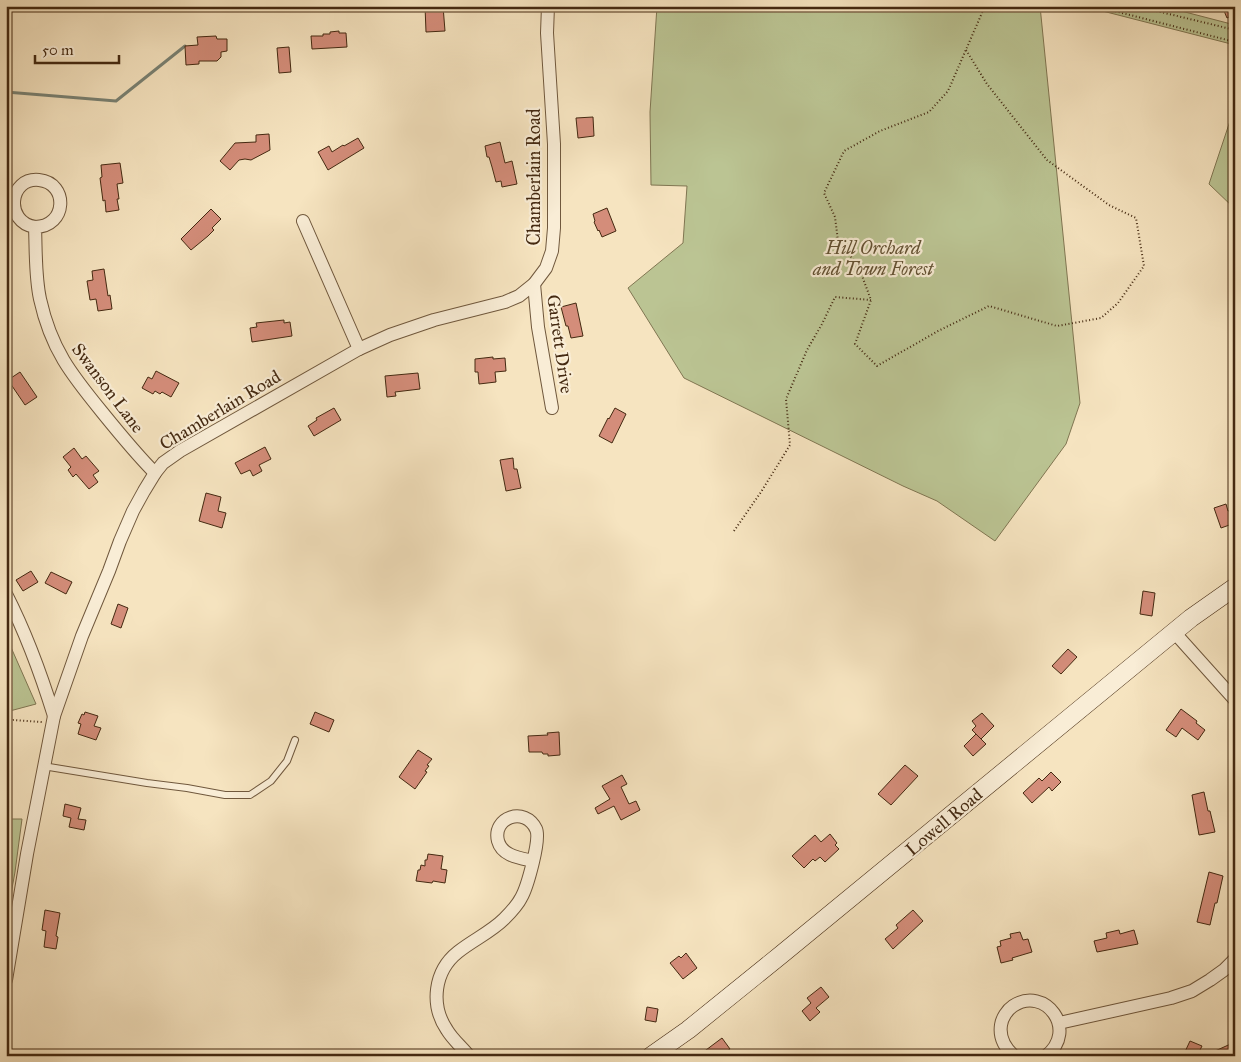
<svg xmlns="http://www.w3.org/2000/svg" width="1241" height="1062" font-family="'IM FELL Great Primer',serif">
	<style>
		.green { fill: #bbc493; stroke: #807652 }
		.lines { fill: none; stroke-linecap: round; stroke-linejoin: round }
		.stream { stroke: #798274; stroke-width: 3 }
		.building { fill: #d48d7a; stroke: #442911 }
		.lane-casing { stroke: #70583d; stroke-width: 8 }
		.street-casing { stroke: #70583d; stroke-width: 14 }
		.secondary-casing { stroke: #442911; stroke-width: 19 }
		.path { stroke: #442911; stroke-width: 2; stroke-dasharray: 1 2.5; stroke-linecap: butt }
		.lane { stroke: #f9edd6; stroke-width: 6 }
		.street { stroke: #f9edd6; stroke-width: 12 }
		.secondary { stroke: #f9edd6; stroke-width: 18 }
		.labels { text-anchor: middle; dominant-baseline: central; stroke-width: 4.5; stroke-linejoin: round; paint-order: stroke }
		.street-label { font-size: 18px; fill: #442911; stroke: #f9edd6 }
		.park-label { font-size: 18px; font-style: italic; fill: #625032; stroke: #f9edd6 }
	</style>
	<rect width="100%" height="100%" fill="#f6e4c0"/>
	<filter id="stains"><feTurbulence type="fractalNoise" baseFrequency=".004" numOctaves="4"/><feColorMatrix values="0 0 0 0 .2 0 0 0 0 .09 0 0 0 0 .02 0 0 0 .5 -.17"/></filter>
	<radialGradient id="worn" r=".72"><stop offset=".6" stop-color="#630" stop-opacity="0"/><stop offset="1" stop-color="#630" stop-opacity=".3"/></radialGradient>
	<g class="green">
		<path d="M657,6H1040L1080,403L1066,444L995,541L937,501L903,486L684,378L628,288L683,243L687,186L651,185L650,112Z"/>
		<path d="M1083,6H1162L1235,25V45Z"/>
		<path d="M1235,106V209L1209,184Z"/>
		<path d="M6,636L36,704L6,712Z"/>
		<path d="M6,819H22L15,872L6,921Z"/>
	</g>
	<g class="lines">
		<path class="stream" d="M6,92L116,101L185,46"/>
	</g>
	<g class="building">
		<path d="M425,6H443L445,31L426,32Z"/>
		<path d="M1222,6H1235V14L1227,18Z"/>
		<path d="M339,31V33H346L347,47L312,49L311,36H323V34H330V32Z"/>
		<path d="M216,36L217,39H227V51L221,52V57L217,61H199V64L186,65L185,46L198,45L197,37Z"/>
		<path d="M289,47L291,72L279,73L277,48Z"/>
		<path d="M593,117L594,136L578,138L576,118Z"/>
		<path d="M269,134L270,150L251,160L245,159L239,160L230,170L220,161L235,143L256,142V135Z"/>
		<path d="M358,138L364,148L328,170L318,152L329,146L332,152L343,145L344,146Z"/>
		<path d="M500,142L505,163L512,161L517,184L502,187L501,181L496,182L492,167L489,157H487L485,146Z"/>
		<path d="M120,163L123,183L117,184L119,199H117L119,210L106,212L105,200L103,201L100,178L102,177L101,165Z"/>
		<path d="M607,208L616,231L602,237L599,230L598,231L594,222L595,221L593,214Z"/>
		<path d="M211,209L221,219L212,228L214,230L208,236L191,250L181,239Z"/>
		<path d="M104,269L108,296L110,295L112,309L98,311L96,299L90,300L87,281L93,280L92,271Z"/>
		<path d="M576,303L583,336L571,338L568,326H566L561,307Z"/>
		<path d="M284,320V323L290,322L292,336L252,342L250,328L257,327L256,323Z"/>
		<path d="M493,357V359L505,358L506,371L495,372L496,382L479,384L478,372H475V359Z"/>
		<path d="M156,371L179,383L171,397L162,392L160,394L155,391L153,394L142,388L148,377L152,379Z"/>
		<path d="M20,372L37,397L25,405L8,380Z"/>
		<path d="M418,373L420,389L395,392L396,396L387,397L385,376Z"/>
		<path d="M334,408L341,420L314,436L308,426L317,420L316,418Z"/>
		<path d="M615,408L626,414L612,443L599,436L608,418L609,419Z"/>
		<path d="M265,447L271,459L259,465L262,471L253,476L250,470L241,474L235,463Z"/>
		<path d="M74,448L82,459L86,456L99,471L93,475L98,482L89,489L76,474L73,477L68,470L71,467L63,457Z"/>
		<path d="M513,458L514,469H517L521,488L506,491L500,460Z"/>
		<path d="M206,493L221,497L218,511L226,513L222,528L199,521Z"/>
		<path d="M1226,504L1228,511L1235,509V523L1221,528L1214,508Z"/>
		<path d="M31,571L38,582L23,591L16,580Z"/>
		<path d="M51,572L72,582L66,594L45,583Z"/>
		<path d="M1143,591L1155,593L1152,616L1140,614Z"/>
		<path d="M118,604L128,608L121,628L111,624Z"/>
		<path d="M1068,649L1077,657L1061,674L1052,666Z"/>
		<path d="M1181,709L1197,721L1196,723L1205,730L1198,740L1182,728L1176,737L1166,730Z"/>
		<path d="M85,712L98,716L94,726L101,728L96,740L78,734L81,724L78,723L82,714L84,715Z"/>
		<path d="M315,712L334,720L329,732L310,724Z"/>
		<path d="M982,713L994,726L981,739L972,730L976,726L972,721Z"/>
		<path d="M559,732L560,755L548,756V754H543L542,752H529L528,736L548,735L547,733Z"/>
		<path d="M976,734L986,744L973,756L964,746Z"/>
		<path d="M418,750L432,759L427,765L429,766L425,771L427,772L415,789L399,777Z"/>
		<path d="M905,765L918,776L891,805L878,794Z"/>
		<path d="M1051,772L1061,782L1052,791L1049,787L1032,803L1023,793L1039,778L1042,781Z"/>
		<path d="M622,775L627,784L621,787L629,804L636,801L640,810L621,820L614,806L598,814L595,808L610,799L602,786Z"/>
		<path d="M1204,792L1208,811H1210L1215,832L1199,835L1192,795Z"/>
		<path d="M65,804L81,808L78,819L86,820L84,830L69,827L71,818L63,816Z"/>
		<path d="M830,834L837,843L835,845L839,849L825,862L820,857L815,861L813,859L804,868L792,856L815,835L821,842Z"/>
		<path d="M428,854L443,856L441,869L447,870L445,883L433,881L432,883L416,881L418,870H420L421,865L425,866V860H427Z"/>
		<path d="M1209,872L1223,876L1217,903H1215L1210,925L1197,922Z"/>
		<path d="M45,910L60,913L56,936L58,937L56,949L44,947L46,931L42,930Z"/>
		<path d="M913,910L923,921L893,949L885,939L898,928L896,925Z"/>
		<path d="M1119,930L1120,934L1134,930L1138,944L1097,952L1094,941L1107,938L1106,933Z"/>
		<path d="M1020,932L1023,940L1028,939L1032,952L1012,958L1013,960L1001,963L997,947L1001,946L1000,941L1011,938L1010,934Z"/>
		<path d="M686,953L697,968L683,979L670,963L679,956L681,958Z"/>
		<path d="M821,987L829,997L816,1008L820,1012L810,1021L802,1011L811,1003L807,998Z"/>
		<path d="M647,1007L658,1009L656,1022L645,1020Z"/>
		<path d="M722,1038L730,1049L720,1056H698Z"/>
		<path d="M1190,1041L1202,1046L1197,1056H1183Z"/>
		<path d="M1235,1042V1056H1204Z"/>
	</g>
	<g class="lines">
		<defs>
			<path id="lane" d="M43,766L147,783L187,788L225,795H250L271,781L287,761L295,740"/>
			<g id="street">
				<path d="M303,221L359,349"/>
				<path d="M35,227C4,222 9,177 39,180C69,183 67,227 35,227C36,251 35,276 40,299C51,349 71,374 102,412C119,433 136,454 155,473"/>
				<path d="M534,284L538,327L552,408"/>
				<path d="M6,594C26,633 41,674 54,716"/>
				<path d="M1174,632L1235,700"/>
				<path d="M6,980L27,854L54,716L82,636L109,571L120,541L133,511L144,491L155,473L163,463L180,451L359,349L390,335L434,320L505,302L519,296L534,284L546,268L552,251L554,228V144L547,33L548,6"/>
				<path d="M1059,1023L1171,998L1192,991L1210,980L1224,970L1235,959"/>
				<path d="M469,1056C462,1047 453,1040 447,1030C430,1005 434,971 458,952C473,940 491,932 504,919C511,912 517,906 521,898C527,888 541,839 536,829C525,806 492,817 498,841C502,856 520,858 533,861"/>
				<path d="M1014,1056C1005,1048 999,1038 1001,1025C1002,1018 1007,1010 1013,1006C1045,985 1079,1030 1046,1056"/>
			</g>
			<path id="secondary" d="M651,1056L688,1030L782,954L1191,618L1235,587"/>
		</defs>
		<use href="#lane" class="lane-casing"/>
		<use href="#street" class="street-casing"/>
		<use href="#secondary" class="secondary-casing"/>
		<g class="path">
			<path d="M1095,6L1235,42"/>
			<path d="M1136,6L1235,30"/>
			<path d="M966,50L987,84L1047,160L1109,205L1136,218L1144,266L1118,303L1101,318L1057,326L989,306L938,331L877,366L855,344L871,300L858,265L838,241L835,217L824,193L844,151L880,131L929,112L948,91L985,6"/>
			<path d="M734,531L761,492L790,445L786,399L807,350L822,324L835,297L871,300"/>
			<path d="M6,722L13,720L42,722"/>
		</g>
		<use href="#lane" class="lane"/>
		<use href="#street" class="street"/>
		<use href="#secondary" class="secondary"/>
	</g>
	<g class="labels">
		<g class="street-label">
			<text transform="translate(534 177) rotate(-90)">Chamberlain Road</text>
			<text transform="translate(560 344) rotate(82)">Garrett Drive</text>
			<text transform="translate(108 388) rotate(53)">Swanson Lane</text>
			<text transform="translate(220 410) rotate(-31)">Chamberlain Road</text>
			<text transform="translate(944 822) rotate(-40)">Lowell Road</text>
		</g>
		<g class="park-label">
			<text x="873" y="248">Hill Orchard<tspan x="873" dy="21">and Town Forest</tspan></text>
		</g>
	</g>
	<rect width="1241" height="1062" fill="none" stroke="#f6e4c0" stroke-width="25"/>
	<rect x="8" y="8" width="1226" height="1047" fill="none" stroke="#442911" stroke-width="2.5"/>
	<rect x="12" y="12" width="1216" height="1037" fill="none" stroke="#442911"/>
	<path d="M35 55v8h84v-8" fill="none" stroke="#442911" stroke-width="2.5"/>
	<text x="42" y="55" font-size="15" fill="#442911" stroke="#f9edd6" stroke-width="4" paint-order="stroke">50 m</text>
	<rect width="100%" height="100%" filter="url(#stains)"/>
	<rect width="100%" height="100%" fill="url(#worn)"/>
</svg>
